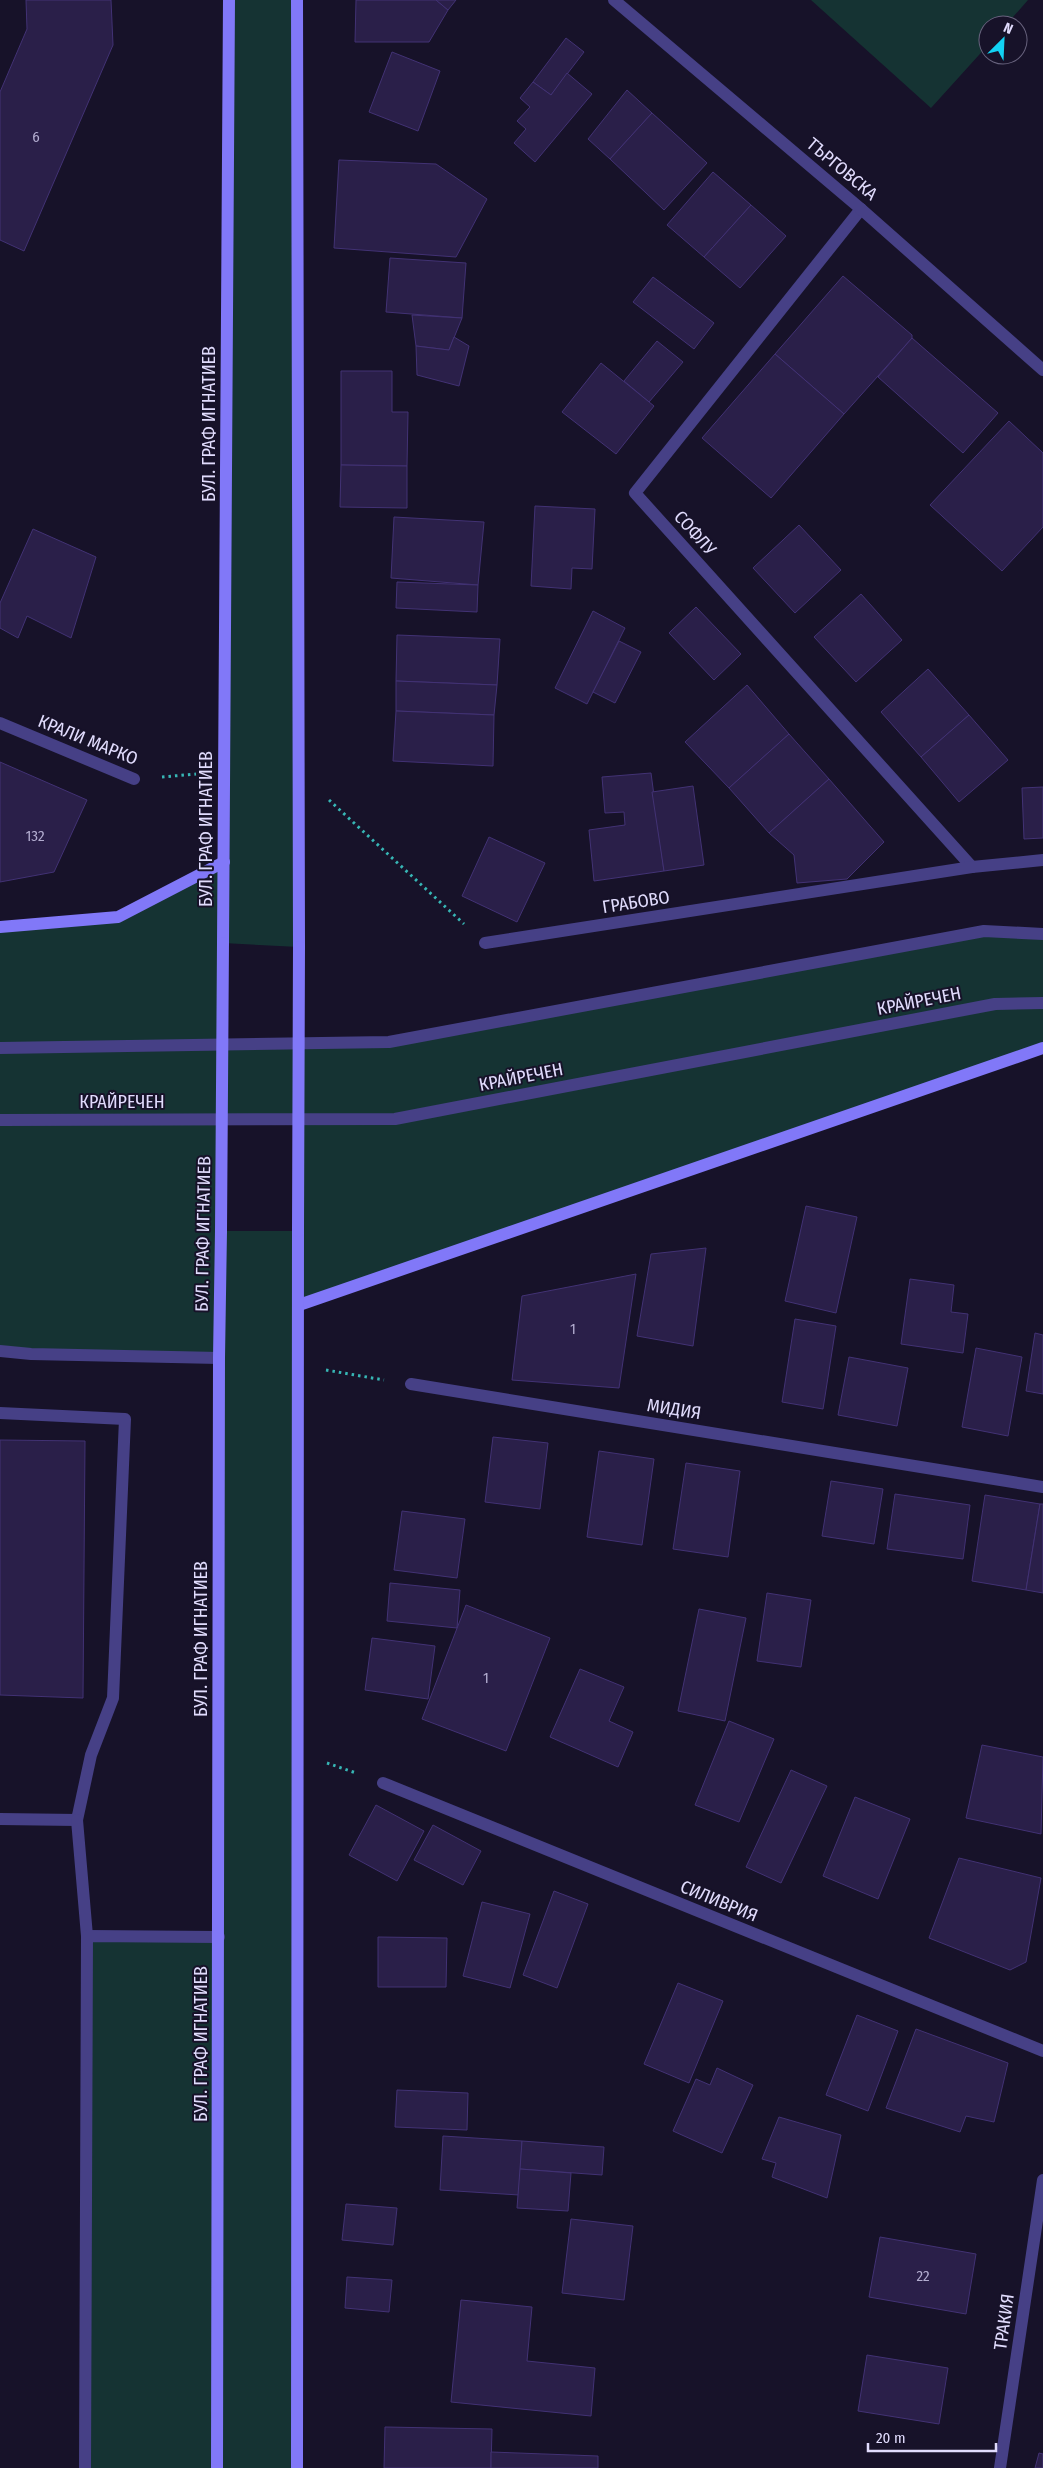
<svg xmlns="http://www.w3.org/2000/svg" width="1043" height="2468" font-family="'Fira Sans Condensed',sans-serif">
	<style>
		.green { fill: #153333; fill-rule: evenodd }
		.building { fill: #2a1f49; stroke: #423274 }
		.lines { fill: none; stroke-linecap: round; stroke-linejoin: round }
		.path { stroke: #37b6b5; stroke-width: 3; stroke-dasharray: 2.5 4; stroke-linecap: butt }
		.service { stroke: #464086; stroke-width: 12 }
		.minor { stroke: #464086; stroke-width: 12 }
		.tertiary { stroke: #464086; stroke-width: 12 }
		.secondary { stroke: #8178f8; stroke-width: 12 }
		.secondary-bridge { stroke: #8178f8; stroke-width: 12 }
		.labels { text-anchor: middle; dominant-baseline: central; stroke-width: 4; stroke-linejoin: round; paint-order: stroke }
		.number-label { font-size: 15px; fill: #b3add0 }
		.street-label { font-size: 18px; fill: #e1dcfd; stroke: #171229 }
	</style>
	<rect width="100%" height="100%" fill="#171229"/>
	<g class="green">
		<path d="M229,0H297L299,947L223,943L222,1044L389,1042L984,931L1043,934V1048L299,1305L297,2468H85L87,1936L218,1937L219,1358L0,1351V927L118,917L223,862ZM222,1122L299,1123L298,1231H221Z"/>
		<path d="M811,0H1028L1006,25H988V45L931,108Z"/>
	</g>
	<g class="building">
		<path d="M26,0H111L113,45L24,251L0,240V92L27,29Z"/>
		<path d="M356,0H436L448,10L429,42H355Z"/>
		<path d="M436,0H456L448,10Z"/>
		<path d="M566,38L584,52L551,95L533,82Z"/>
		<path d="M392,52L440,71L418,131L369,112Z"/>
		<path d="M567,73L592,94L535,162L514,143L526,129L517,121L530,107L520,98L533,82L551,95Z"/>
		<path d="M627,90L652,113L610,159L588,139Z"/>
		<path d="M652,113L707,163L664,210L610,159Z"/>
		<path d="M339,160L436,164L487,199L456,257L334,248Z"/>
		<path d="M713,172L751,205L704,257L667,225Z"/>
		<path d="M751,205L786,236L740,288L704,257Z"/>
		<path d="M390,258L466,263L462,318L386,312Z"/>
		<path d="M843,276L912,335V338L844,414L775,354Z"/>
		<path d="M653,277L714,323L694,349L633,302Z"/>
		<path d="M412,315L462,318L449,350L416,346Z"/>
		<path d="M454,337L469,346L459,386L417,375L416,346L449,350Z"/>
		<path d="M912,338L998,413L963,453L878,377Z"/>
		<path d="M657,341L683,362L649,402L624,381Z"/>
		<path d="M775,354L844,414L771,498L702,438Z"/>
		<path d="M601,363L654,406L616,454L562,412Z"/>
		<path d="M341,371H392V412H408L407,466L341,465Z"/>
		<path d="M1009,421L1043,453V527L1002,571L930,505Z"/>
		<path d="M341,465L407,466V508L340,507Z"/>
		<path d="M535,506L595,509L592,569L572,568L571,589L531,586Z"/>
		<path d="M394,517L484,522L478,585L391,578Z"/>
		<path d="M799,525L841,570L795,613L753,568Z"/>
		<path d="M33,529L96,557L71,638L27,616L18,638L0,628V603Z"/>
		<path d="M397,582L478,585L477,612L396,608Z"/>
		<path d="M861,594L902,640L856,682L814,637Z"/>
		<path d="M696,607L741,654L714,680L669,633Z"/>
		<path d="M593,611L625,628L587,704L555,688Z"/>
		<path d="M397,635L500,639L497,685L396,681Z"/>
		<path d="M619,641L641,652L615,703L593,692Z"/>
		<path d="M928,669L969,715L921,757L881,712Z"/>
		<path d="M396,681L497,685L494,715L396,711Z"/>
		<path d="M747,685L789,734L729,788L685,742Z"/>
		<path d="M396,711L494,715L493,766L393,761Z"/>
		<path d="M969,715L1008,760L959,802L921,757Z"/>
		<path d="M789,734L829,779L769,833L729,788Z"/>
		<path d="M0,762L87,800L54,872L0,882Z"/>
		<path d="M651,773L664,871L594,881L589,830L625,825L624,812L605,813L602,777Z"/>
		<path d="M829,779L884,842L847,879L797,883L794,855L769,833Z"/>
		<path d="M693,786L704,865L664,871L652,792Z"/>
		<path d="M1043,787V838L1024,839L1022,788Z"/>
		<path d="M489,837L545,863L517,922L462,896Z"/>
		<path d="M806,1206L857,1217L836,1313L785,1301Z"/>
		<path d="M706,1248L693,1346L637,1336L651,1254Z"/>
		<path d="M636,1274L619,1388L512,1380L522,1296Z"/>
		<path d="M910,1279L954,1285L951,1312L968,1314L963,1353L901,1344Z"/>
		<path d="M795,1319L836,1326L823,1409L782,1402Z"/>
		<path d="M1035,1333L1043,1335V1394L1026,1391Z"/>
		<path d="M976,1348L1022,1357L1008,1436L962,1427Z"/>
		<path d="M849,1357L908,1368L897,1426L838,1415Z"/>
		<path d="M493,1437L548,1443L540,1509L485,1502Z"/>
		<path d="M0,1440L85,1441L83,1698L0,1695Z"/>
		<path d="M599,1451L654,1459L642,1545L587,1537Z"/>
		<path d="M686,1463L740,1471L728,1557L673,1549Z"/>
		<path d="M831,1481L883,1489L874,1544L822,1536Z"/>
		<path d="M895,1494L970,1505L963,1559L887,1549Z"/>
		<path d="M985,1495L1040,1504L1026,1590L972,1581Z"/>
		<path d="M1040,1504H1043V1593L1026,1590Z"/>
		<path d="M402,1511L465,1519L457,1578L394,1570Z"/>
		<path d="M390,1583L460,1590L457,1628L387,1621Z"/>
		<path d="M767,1593L811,1600L801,1667L757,1661Z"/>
		<path d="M466,1605L550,1638L506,1751L422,1719Z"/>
		<path d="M699,1609L746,1618L725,1721L678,1711Z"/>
		<path d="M372,1638L435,1646L428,1699L365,1690Z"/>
		<path d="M580,1669L624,1687L609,1721L633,1732L618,1767L550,1737Z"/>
		<path d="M729,1721L774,1739L739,1822L695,1805Z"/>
		<path d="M982,1745L1043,1757L1041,1834L966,1818Z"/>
		<path d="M791,1770L827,1786L781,1883L746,1867Z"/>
		<path d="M855,1797L910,1819L878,1899L823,1876Z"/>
		<path d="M376,1805L424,1831L397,1881L349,1855Z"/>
		<path d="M433,1825L481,1851L463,1885L414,1860Z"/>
		<path d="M959,1858L1041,1878L1026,1962L1010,1970L929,1938Z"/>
		<path d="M554,1891L588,1904L557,1988L523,1975Z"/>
		<path d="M482,1902L530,1914L510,1988L463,1976Z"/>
		<path d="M378,1937L447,1938L446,1987H378Z"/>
		<path d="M678,1983L723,2001L689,2083L644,2064Z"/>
		<path d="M857,2015L898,2031L868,2111L826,2095Z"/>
		<path d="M916,2029L1008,2063L994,2122L966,2116L960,2132L886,2108Z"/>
		<path d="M717,2068L753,2085L722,2153L673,2131L696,2079L710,2085Z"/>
		<path d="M397,2090L468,2093L467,2130L395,2127Z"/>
		<path d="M779,2117L841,2135L827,2198L772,2177L776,2163L762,2159Z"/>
		<path d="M443,2136L522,2141L519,2195L440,2190Z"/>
		<path d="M522,2141L604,2147L602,2175L520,2169Z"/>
		<path d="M520,2169L571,2173L568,2211L517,2208Z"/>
		<path d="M346,2204L397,2208L393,2245L342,2240Z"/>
		<path d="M571,2219L633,2226L624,2300L562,2293Z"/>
		<path d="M880,2237L976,2254L966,2314L869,2297Z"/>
		<path d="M347,2277L392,2280L389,2312L345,2308Z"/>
		<path d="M461,2300L532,2307L527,2361L595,2368L591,2416L451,2402Z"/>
		<path d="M867,2355L948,2368L939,2424L858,2411Z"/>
		<path d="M385,2427L492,2429L491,2468H384Z"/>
		<path d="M491,2452L598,2456V2468H491Z"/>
		<path d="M1039,2453L1043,2454V2468H1035Z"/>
	</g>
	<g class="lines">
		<g class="path">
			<path d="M162,777L196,774"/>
			<path d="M329,800L464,924"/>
			<path d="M326,1370L384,1380"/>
			<path d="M327,1763L356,1773"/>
		</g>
		<g class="service">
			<path d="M0,1413L125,1419L113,1698L91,1755L77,1820L0,1819"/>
			<path d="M77,1820L87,1936"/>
			<path d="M85,2468L87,1936L219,1937"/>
		</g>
		<g class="minor">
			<path d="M861,209L635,493L972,867"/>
			<path d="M0,723L134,779"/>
			<path d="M485,943L972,867L1043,860"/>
			<path d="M0,1351L31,1354L219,1358"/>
			<path d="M411,1384L1043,1487"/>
			<path d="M383,1783L1043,2051"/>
			<path d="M1000,2468L1043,2180"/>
		</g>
		<g class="tertiary">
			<path d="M614,0L861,209L1043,370"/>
			<path d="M0,1048L389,1042L984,931L1043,934"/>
			<path d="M0,1120L395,1119L995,1004L1043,1003"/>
		</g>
		<g class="secondary">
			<path d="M297,0L299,947"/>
			<path d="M0,927L118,917L224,862"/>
			<path d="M223,943L229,0"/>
			<path d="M299,1305L1043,1048"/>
			<path d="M217,2468L219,1358L221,1231"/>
			<path d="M297,2468L298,1231"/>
		</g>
		<g class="secondary-bridge">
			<path d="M221,1231L223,943"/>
			<path d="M298,1231L299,947"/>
		</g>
	</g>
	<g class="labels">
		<g class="number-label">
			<text x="36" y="137">6</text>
			<text x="35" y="836">132</text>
			<text x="573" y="1329">1</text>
			<text x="486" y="1678">1</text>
			<text x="923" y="2276">22</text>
		</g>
		<g class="street-label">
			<text transform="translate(842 169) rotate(40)">ТЪРГОВСКА</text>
			<text transform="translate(209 424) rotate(-90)">БУЛ. ГРАФ ИГНАТИЕВ</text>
			<text transform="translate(695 533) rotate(48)">СОФЛУ</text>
			<text transform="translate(88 740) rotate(22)">КРАЛИ МАРКО</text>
			<text transform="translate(206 829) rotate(-90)">БУЛ. ГРАФ ИГНАТИЕВ</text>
			<text transform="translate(636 902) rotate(-9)">ГРАБОВО</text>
			<text transform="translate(919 1001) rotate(-11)">КРАЙРЕЧЕН</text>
			<text transform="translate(521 1077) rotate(-11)">КРАЙРЕЧЕН</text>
			<text x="122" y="1102">КРАЙРЕЧЕН</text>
			<text transform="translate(203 1234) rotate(-89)">БУЛ. ГРАФ ИГНАТИЕВ</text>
			<text transform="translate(674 1409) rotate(9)">МИДИЯ</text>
			<text transform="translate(201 1639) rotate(-90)">БУЛ. ГРАФ ИГНАТИЕВ</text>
			<text transform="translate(719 1901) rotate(22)">СИЛИВРИЯ</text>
			<text transform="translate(201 2044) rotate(-90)">БУЛ. ГРАФ ИГНАТИЕВ</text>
			<text transform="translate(1004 2322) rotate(-82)">ТРАКИЯ</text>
		</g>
	</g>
	<g transform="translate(1003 40) rotate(24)"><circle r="24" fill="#171229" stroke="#68637e"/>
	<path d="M0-4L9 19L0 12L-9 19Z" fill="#12d2f3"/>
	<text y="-8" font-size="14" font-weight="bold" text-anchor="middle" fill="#e1dcfd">N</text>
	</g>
	<path d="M868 2443v8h128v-8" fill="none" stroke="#e1dcfd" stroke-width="2.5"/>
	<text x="876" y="2443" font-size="15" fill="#e1dcfd" stroke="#171229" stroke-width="4" paint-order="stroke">20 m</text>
</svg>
